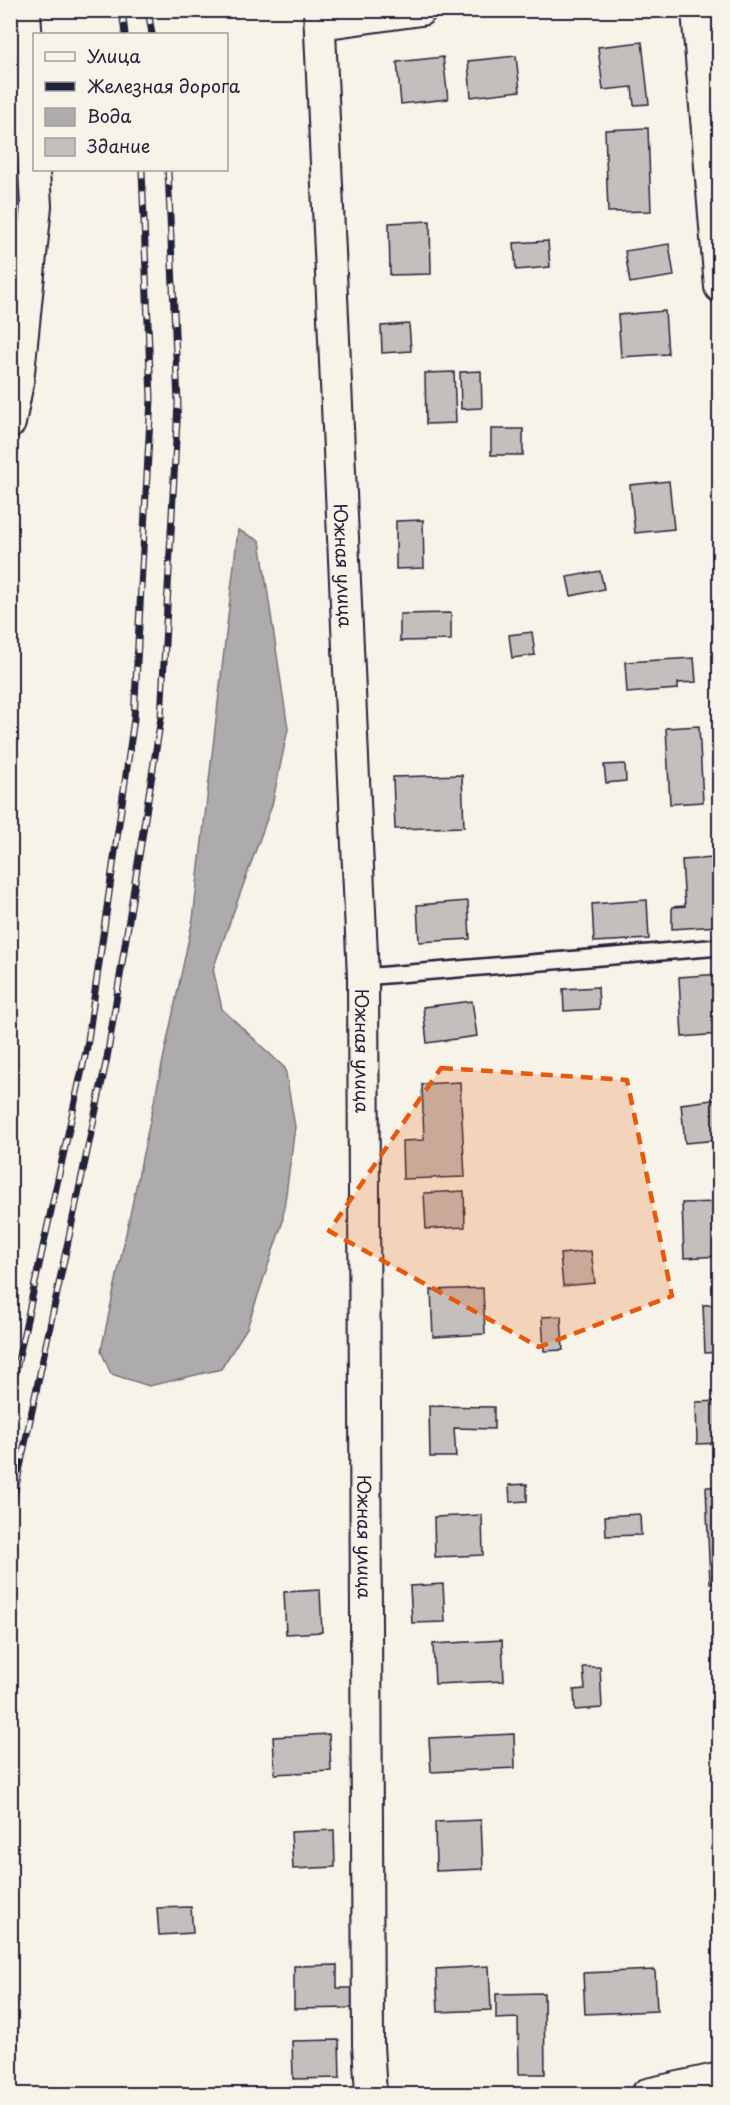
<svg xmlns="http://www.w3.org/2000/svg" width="730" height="2105" font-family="'Playpen Sans',sans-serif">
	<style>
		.water { fill: #aeabad; stroke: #76747f; stroke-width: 1.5 }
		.building { fill: #c2bfbd; stroke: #22223b; stroke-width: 1.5 }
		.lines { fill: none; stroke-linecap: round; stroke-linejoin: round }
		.service-casing { stroke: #22223b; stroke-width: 20 }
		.minor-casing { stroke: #22223b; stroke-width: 34 }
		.service { stroke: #f7f3e8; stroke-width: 15 }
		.minor { stroke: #f7f3e8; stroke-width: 30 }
		.rail-casing { stroke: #22223b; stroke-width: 7 }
		.rail { stroke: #f7f3e8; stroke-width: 4.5; stroke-dasharray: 14; stroke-linecap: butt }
		.marked { fill: #e8590c; fill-opacity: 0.2; stroke: #e8590c; stroke-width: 4.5; stroke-dasharray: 12 8; stroke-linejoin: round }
		.labels { text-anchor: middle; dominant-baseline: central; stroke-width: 4.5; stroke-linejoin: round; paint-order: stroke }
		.street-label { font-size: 18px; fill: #22223b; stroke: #f7f3e8 }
	</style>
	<rect width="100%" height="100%" fill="#f7f3e8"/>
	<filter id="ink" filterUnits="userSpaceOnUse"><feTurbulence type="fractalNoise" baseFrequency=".0167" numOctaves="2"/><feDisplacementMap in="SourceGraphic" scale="12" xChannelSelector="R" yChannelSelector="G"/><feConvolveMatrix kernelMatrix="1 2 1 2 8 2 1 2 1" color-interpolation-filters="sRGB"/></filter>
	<g filter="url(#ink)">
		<path class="water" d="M238,530L260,541L288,729L272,805L213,969L222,1009L285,1068L295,1127L282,1224L247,1328L221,1369L149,1386L111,1374L101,1351L193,919Z"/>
		<g class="building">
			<path d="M642,42L649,104L634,105L632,87L603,90L598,47Z"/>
			<path d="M516,56L520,91L471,97L468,61Z"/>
			<path d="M443,57L448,99L401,104L397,62Z"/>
			<path d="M648,128L651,211L608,212L605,130Z"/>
			<path d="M430,221L431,274L390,275L389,223Z"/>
			<path d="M548,241L550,267L516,270L514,243Z"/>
			<path d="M669,244L674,276L630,283L625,251Z"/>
			<path d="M665,311L668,354L621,357L618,315Z"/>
			<path d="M409,324L411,351L382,353L381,326Z"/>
			<path d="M481,371L482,408L461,409L460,372Z"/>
			<path d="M454,372L456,423L426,424L425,373Z"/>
			<rect x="491" y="429" width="32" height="26"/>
			<path d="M669,481L674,529L635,533L630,485Z"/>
			<path d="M423,520L424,568L396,569V521Z"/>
			<path d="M600,571L604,589L571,596L567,577Z"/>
			<path d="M451,613V640L400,641V614Z"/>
			<path d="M532,632L535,655L512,658L509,635Z"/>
			<path d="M694,658L696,682L678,683V689L627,693L625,662Z"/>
			<path d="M699,726L703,802L670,804L666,728Z"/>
			<path d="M625,764L626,781L606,783L604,765Z"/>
			<path d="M462,775L464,827L395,829L393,777Z"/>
			<path d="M714,858L718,926L672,929V907L685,906L682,860Z"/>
			<path d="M647,900L649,939L594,942L592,904Z"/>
			<path d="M468,901L470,939L419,942L417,905Z"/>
			<path d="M720,974V1034L682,1037L679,977Z"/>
			<path d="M598,987L599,1009L564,1011L563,989Z"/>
			<path d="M472,1001L477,1036L427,1043L423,1007Z"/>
			<path d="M460,1082L465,1177L403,1179L402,1141L424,1140L422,1084Z"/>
			<path d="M720,1099V1140L685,1143L681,1104Z"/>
			<path d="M464,1191L465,1227L426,1229L424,1193Z"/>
			<path d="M720,1202V1256L684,1258L682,1203Z"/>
			<path d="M591,1251L595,1283L563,1286L560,1254Z"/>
			<path d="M483,1288L485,1334L433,1337L431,1290Z"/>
			<path d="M720,1304V1352L705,1353L703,1305Z"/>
			<path d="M561,1316L563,1350L544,1351L542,1317Z"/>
			<path d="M720,1401V1443L697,1444L696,1402Z"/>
			<path d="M429,1406L494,1407V1429L454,1428L456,1457H430Z"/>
			<path d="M527,1484V1501L510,1502L509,1485Z"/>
			<path d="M706,1487H720V1582L710,1583Z"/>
			<path d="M640,1514L641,1535L606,1536L605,1516Z"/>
			<path d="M482,1515L483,1555L435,1557L434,1517Z"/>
			<path d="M443,1584L445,1622L412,1623L410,1586Z"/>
			<path d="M320,1590L322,1632L286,1634L284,1592Z"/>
			<path d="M502,1640L504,1681L435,1684L433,1644Z"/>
			<path d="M583,1667H600L602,1708L575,1710L574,1690L585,1689Z"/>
			<path d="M329,1734L331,1771L275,1774L273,1737Z"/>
			<path d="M514,1734L515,1768L431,1772L429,1738Z"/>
			<path d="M481,1820L483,1869L436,1871L435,1822Z"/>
			<path d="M334,1830L335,1867L293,1869L291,1832Z"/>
			<path d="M191,1907L193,1933L159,1935L157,1908Z"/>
			<path d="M337,1965V1988H354V2008L294,2009V1966Z"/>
			<path d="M489,1966L491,2010L438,2012L436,1969Z"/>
			<path d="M655,1970L657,2011L585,2014L583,1973Z"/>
			<path d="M544,1993L545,2074H519L518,2018L496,2019V1994Z"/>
			<path d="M339,2040L340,2078L293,2079L292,2041Z"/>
		</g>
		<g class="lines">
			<defs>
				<path id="service" d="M363,977L720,947"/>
				<g id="minor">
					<path id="s1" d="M319,10L363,977L368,2045L371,2094"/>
					<path d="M697,10L720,287"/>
					<path d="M321,24L421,10"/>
					<path d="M10,423L18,382L36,206L25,10"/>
					<path d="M647,2094L720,2078"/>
				</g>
			</defs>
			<use href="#service" class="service-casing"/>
			<use href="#minor" class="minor-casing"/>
			<use href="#service" class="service"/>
			<use href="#minor" class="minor"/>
			<defs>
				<g id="rail">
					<path d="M122,10L125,34"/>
					<path d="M148,10L152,34"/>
					<path d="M10,1397L87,1047L134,719L151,399L142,170"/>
					<path d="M10,1514L107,1058L161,718L178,403L168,170"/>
				</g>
			</defs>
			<use href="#rail" class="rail-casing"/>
			<use href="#rail" class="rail"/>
		</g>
	</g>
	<path class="marked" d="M441,1068L627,1080L672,1296L539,1347L329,1231Z"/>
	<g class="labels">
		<g class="street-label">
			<text stroke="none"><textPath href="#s1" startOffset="556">Южная улица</textPath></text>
			<text stroke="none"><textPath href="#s1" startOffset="1042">Южная улица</textPath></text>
			<text stroke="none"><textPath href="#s1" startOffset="1528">Южная улица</textPath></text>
		</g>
	</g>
	<rect width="730" height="2105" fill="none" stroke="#f7f3e8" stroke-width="36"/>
	<rect x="18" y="18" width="694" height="2069" fill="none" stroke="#22223b" stroke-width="2" filter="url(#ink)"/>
	<rect x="33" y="33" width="195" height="138" fill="#f7f3e8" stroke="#a29fa3" stroke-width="1.5"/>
	<rect x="45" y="52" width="30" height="9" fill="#f7f3e8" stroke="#a29fa3" stroke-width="1.5"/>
	<text x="87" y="63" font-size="18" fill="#22223b">Улица</text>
	<rect x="45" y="82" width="30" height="9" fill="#22223b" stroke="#a29fa3" stroke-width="1.5"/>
	<text x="87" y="93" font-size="18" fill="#22223b">Железная дорога</text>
	<rect x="45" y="108" width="30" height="18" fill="#aeabad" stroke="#a29fa3" stroke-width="1.5"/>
	<text x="87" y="123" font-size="18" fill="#22223b">Вода</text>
	<rect x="45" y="138" width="30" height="18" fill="#c2bfbd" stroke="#a29fa3" stroke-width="1.5"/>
	<text x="87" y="153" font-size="18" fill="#22223b">Здание</text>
</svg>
